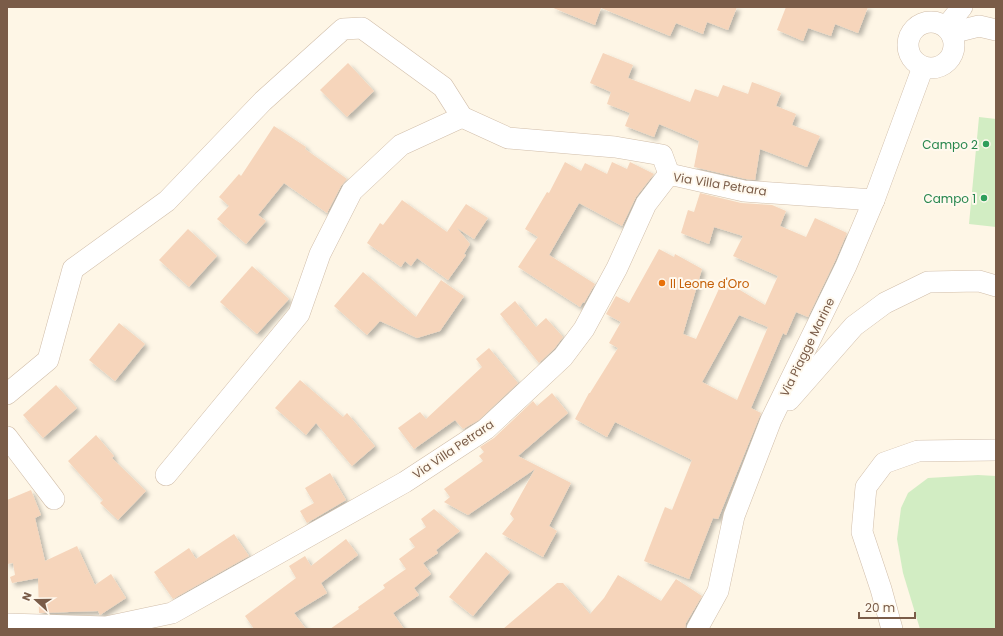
<svg xmlns="http://www.w3.org/2000/svg" width="1003" height="636" font-family="Poppins,sans-serif">
	<style>
		.green { fill: #d2edc3 }
		.building { fill: #f6d5bb; fill-rule: evenodd; filter: url(#shadow) }
		.lines { fill: none; stroke-linecap: round; stroke-linejoin: round }
		.minor-casing { stroke: #d1beaa; stroke-width: 22 }
		.minor { stroke: #fff; stroke-width: 21 }
		.leisure-dot { fill: #2e9e5b; stroke: #fff9ee; stroke-width: 1.5 }
		.food-dot { fill: #e8710a; stroke: #fff9ee; stroke-width: 1.5 }
		.labels { text-anchor: middle; dominant-baseline: central; stroke-width: 4; stroke-linejoin: round; paint-order: stroke }
		.leisure-label { font-size: 12px; fill: #27864d; stroke: #fff9ee; text-anchor: end }
		.street-label { font-size: 12px; fill: #7a5c48; stroke: #fff9ee }
		.food-label { font-size: 12px; fill: #c56008; stroke: #fff9ee; text-anchor: start }
	</style>
	<defs>
		<filter id="shadow"><feDropShadow dx="3.5" dy="3.5" stdDeviation="2" flood-color="#0004"/></filter>
	</defs>
	<rect width="100%" height="100%" fill="#fef6e6"/>
	<g class="green">
		<path d="M979,117L996,119V227L969,224Z"/>
		<path d="M978,475L996,476V629H920L903,573L897,539L901,508L908,493L928,478Z"/>
	</g>
	<g class="building">
		<path d="M551,7H737L728,30L707,22L703,34L676,23L670,36L601,8L595,25Z"/>
		<path d="M786,7H868L858,33L835,24L831,36L808,28L803,41L777,30Z"/>
		<path d="M603,53L633,65L628,78L690,102L695,89L718,97L723,85L748,94L752,82L781,93L776,106L796,114L792,125L820,136L807,167L760,149L755,180L746,179L694,167L699,141L659,124L654,137L625,126L630,113L607,104L611,92L590,83Z"/>
		<path d="M348,63L374,91L347,117L320,90Z"/>
		<path d="M274,126L306,147L305,149L347,179L341,186L327,213L284,183L258,215L266,221L246,244L217,219L229,206L219,197L239,174L241,176Z"/>
		<path d="M565,162L581,171L585,163L607,174L612,162L627,169L630,162L654,174L636,197L622,226L579,203L549,255L595,284L584,303L583,302L580,307L518,267L538,237L525,229L547,192L549,193Z"/>
		<path d="M700,193L741,203L772,205L786,211L780,226L806,237L815,218L847,233L835,261L808,317L796,312L786,335L783,333L751,408L761,413L718,519L713,518L689,579L644,561L665,507L672,510L692,460L615,422L607,437L575,419L589,393H590L618,348L609,343L621,322L606,314L616,296L629,303L659,249L674,257L675,254L702,269L683,334L696,339L723,280L765,305L778,276L733,256L743,236L714,227L709,244L681,233L688,210L694,212ZM739,315L768,327L737,400L702,382Z"/>
		<path d="M402,200L447,232L466,204L488,218L474,239L457,228L470,244L464,254L466,255L448,280L417,258L411,266L405,261L401,267L367,243L380,223L383,225Z"/>
		<path d="M188,229L217,256L189,287L159,260Z"/>
		<path d="M252,266L289,299L257,334L220,302Z"/>
		<path d="M363,272L416,317L441,280L464,296L440,331L417,338L380,321L367,335L334,306Z"/>
		<path d="M515,301L536,327L546,318L563,337L554,349L539,363L500,314Z"/>
		<path d="M119,323L145,344L115,381L89,360Z"/>
		<path d="M489,348L518,383L479,420L463,429L455,420L414,449L398,428L420,412L426,419L482,367L476,359Z"/>
		<path d="M300,380L343,417L347,413L375,446L352,466L316,423L306,435L275,408Z"/>
		<path d="M56,385L77,408L43,438L23,415Z"/>
		<path d="M552,393L568,413L518,456L571,483L549,526L557,531L543,557L502,534L514,519L510,514L535,469L468,515L444,502L450,497L444,489L483,461L479,456L484,452L480,447L494,438L533,401L537,406Z"/>
		<path d="M96,435L114,456L112,458L146,491L118,520L100,503L103,500L68,461Z"/>
		<path d="M330,473L346,500L307,523L300,511L314,503L305,488Z"/>
		<path d="M31,490L41,515L35,518L45,561L77,546L95,585L111,574L126,598L100,615L98,611L39,613L38,578L12,583L10,577L15,575L13,563L7,564V500Z"/>
		<path d="M434,509L460,531L436,550L438,553L423,563L431,574L414,588L419,595L393,613L404,629H330L359,609L358,607L385,588L383,585L406,569L399,559L415,547L409,539L426,527L421,519Z"/>
		<path d="M234,534L249,556L173,599L154,572L189,548L196,559Z"/>
		<path d="M346,539L358,555L321,583L327,593L294,613L306,629H254L245,616L296,578L289,566L305,556L311,566Z"/>
		<path d="M486,552L510,572L473,616L449,597Z"/>
		<path d="M618,575L661,601L676,579L702,596L686,623L685,629H503L557,583H563L590,614L604,598Z"/>
	</g>
	<g class="lines">
		<defs>
			<g id="minor">
				<circle cx="931" cy="45" r="23"/>
				<path d="M946,27L962,7"/>
				<path d="M951,33L979,26L996,30"/>
				<path d="M7,394L48,360L73,269L167,201L263,101L343,29L362,28L443,87L462,117L508,138L615,147L662,155L669,174"/>
				<path d="M789,400L854,326L885,303L928,282L979,281L996,286"/>
				<path d="M7,437L54,499"/>
				<path d="M166,475L299,314L320,254L352,191L401,145L462,117"/>
				<path d="M7,624L106,627L172,613L405,482L486,429L563,357L584,329L617,268L646,204L669,174L744,191L874,200"/>
				<path d="M697,629L718,591L734,516L771,420L846,266L874,200L923,67"/>
				<path d="M892,629L881,589L862,532L866,487L884,463L918,451L996,450"/>
			</g>
		</defs>
		<use href="#minor" class="minor-casing"/>
		<use href="#minor" class="minor"/>
	</g>
	<g class="leisure-dot">
		<circle cx="986" cy="144" r="4"/>
		<circle cx="984" cy="198" r="4"/>
	</g>
	<circle class="food-dot" cx="662" cy="283" r="4"/>
	<g class="labels">
		<g class="leisure-label">
			<text x="978" y="144">Campo 2</text>
			<text x="976" y="198">Campo 1</text>
		</g>
		<g class="street-label">
			<text transform="translate(720 184) rotate(9)">Via Villa Petrara</text>
			<text transform="translate(807 347) rotate(-64)">Via Piagge Marine</text>
			<text transform="translate(453 449) rotate(-34)">Via Villa Petrara</text>
		</g>
		<g class="food-label">
			<text x="670" y="283">Il Leone d'Oro</text>
		</g>
	</g>
	<rect width="1003" height="636" fill="none" stroke="#7a5c48" stroke-width="16"/>
	<g transform="translate(36 600) rotate(291)" stroke="#fff9ee" stroke-width="3" paint-order="stroke">
	<path d="M0-3L7 15L0 10L-7 15Z" fill="#7a5c48"/>
	<text y="-6" font-size="11" font-weight="bold" text-anchor="middle" fill="#7a5c48">N</text>
	</g>
	<path d="M859 612v6h56v-6" fill="none" stroke="#7a5c48" stroke-width="2"/>
	<text x="865" y="612" font-size="12" fill="#7a5c48" stroke="#fff9ee" stroke-width="3" paint-order="stroke">20 m</text>
</svg>
